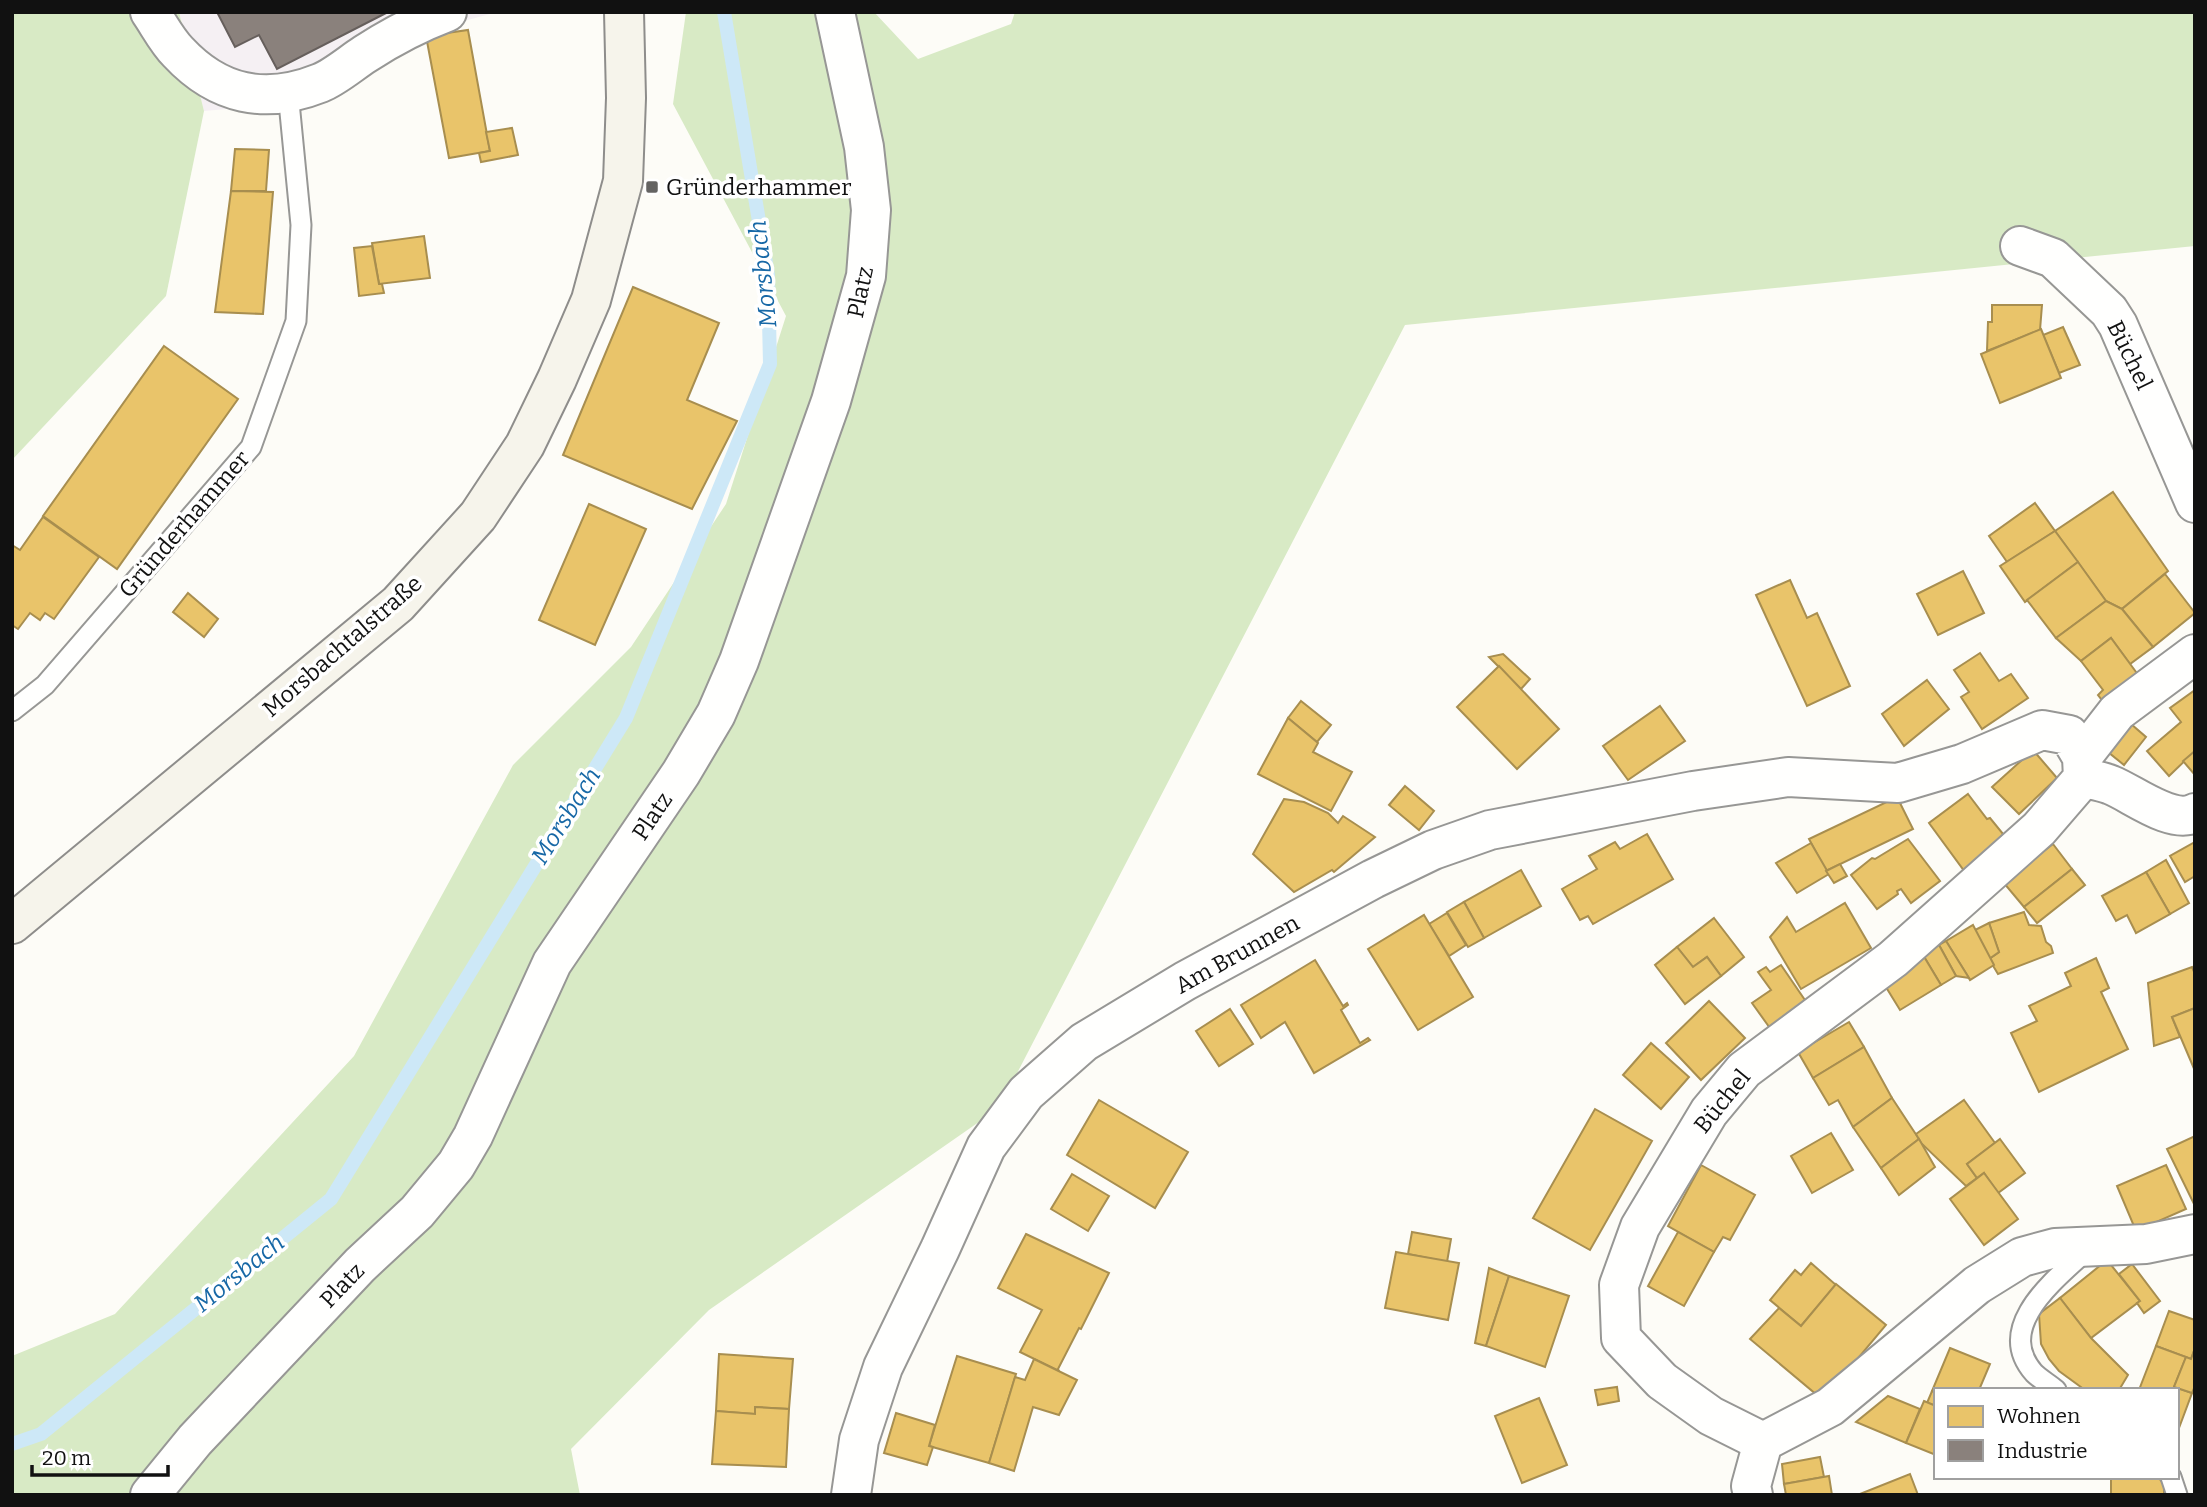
<svg xmlns="http://www.w3.org/2000/svg" width="2207" height="1507" font-family="Bitter,serif">
	<style>
		.industrial { fill: #f5f0f3 }
		.forest { fill: #d8eac5 }
		.homes { fill: #e9c46a; stroke: #a88e4f; stroke-width: 2 }
		.industry { fill: #8a817c; stroke: #665f5c; stroke-width: 2 }
		.lines { fill: none; stroke-linecap: round; stroke-linejoin: round }
		.stream { stroke: #cde8f7; stroke-width: 14 }
		.lane-casing { stroke: #979795; stroke-width: 23 }
		.street-casing { stroke: #979795; stroke-width: 42 }
		.secondary-casing { stroke: #8e8d8b; stroke-width: 42 }
		.lane { stroke: #fffffe; stroke-width: 19 }
		.street { stroke: #fffffe; stroke-width: 38 }
		.secondary { stroke: #f6f4eb; stroke-width: 38 }
		.poi-dot { fill: #646362; stroke: #fff; stroke-width: 2.5 }
		.labels { text-anchor: middle; dominant-baseline: central; stroke-width: 7; stroke-linejoin: round; paint-order: stroke }
		.poi-label { font-size: 23px; fill: #111; stroke: #fff; text-anchor: start }
		.street-label { font-size: 23px; fill: #111; stroke: #fff }
		.water-label { font-size: 24px; font-style: italic; fill: #1768a6; stroke: #fff }
	</style>
	<rect width="100%" height="100%" fill="#fdfcf7"/>
	<path class="industrial" d="M179,12H497L417,34L320,101L204,111Z"/>
	<g class="forest">
		<path d="M12,12H179L204,111L166,296L12,460Z"/>
		<path d="M686,12H874L918,59L1011,24L1015,12H2195V246L1405,325L999,1108L709,1310L571,1449L580,1495H12V1356L115,1314L354,1056L513,765L631,647L726,504L786,316L673,104Z"/>
	</g>
	<g class="homes">
		<path d="M468,30L490,151L449,158L426,36Z"/>
		<path d="M512,128L518,155L481,162L479,153L490,151L486,132Z"/>
		<path d="M235,149L269,150L266,191H231Z"/>
		<path d="M231,191L273,192L263,314L215,312Z"/>
		<path d="M424,236L430,278L379,284L372,243Z"/>
		<path d="M372,246L379,284H382L384,293L359,296L354,248Z"/>
		<path d="M633,287L719,323L687,400L737,421L692,509L563,455Z"/>
		<path d="M1992,305H2042L2040,330L1987,351L1988,322H1992Z"/>
		<path d="M2063,327L2080,365L2059,373L2043,335Z"/>
		<path d="M2041,329L2061,378L2000,403L1981,354Z"/>
		<path d="M164,346L238,399L117,569L43,516Z"/>
		<path d="M2113,492L2168,571L2122,609L2106,601L2055,531Z"/>
		<path d="M2035,503L2055,531L2007,562L1989,536Z"/>
		<path d="M589,504L646,529L595,645L539,620Z"/>
		<path d="M43,517L99,557L54,619L45,613L40,620L30,613L18,629L12,625V545L20,550Z"/>
		<path d="M2055,531L2078,562L2025,602L2000,566Z"/>
		<path d="M2078,562L2106,601L2056,638L2027,600Z"/>
		<path d="M1963,571L1984,613L1938,635L1917,594Z"/>
		<path d="M2165,574L2195,613L2153,647L2122,609Z"/>
		<path d="M1790,580L1807,618L1817,613L1850,686L1807,706L1756,595Z"/>
		<path d="M188,593L218,619L204,637L173,612Z"/>
		<path d="M2106,601L2122,609L2153,647L2130,664L2111,638L2081,661L2056,638Z"/>
		<path d="M2111,638L2139,676L2105,704L2098,695L2103,690L2081,661Z"/>
		<path d="M1980,653L1999,681L2011,674L2028,698L1982,729L1961,697L1969,692L1954,670Z"/>
		<path d="M1503,654L1530,679L1521,689L1489,657Z"/>
		<path d="M1499,666L1559,729L1517,769L1457,707Z"/>
		<path d="M1927,680L1949,709L1904,746L1882,714Z"/>
		<path d="M2195,690V751L2169,776L2147,751L2181,722L2170,708Z"/>
		<path d="M1301,701L1331,725L1317,742L1288,718Z"/>
		<path d="M1660,706L1685,741L1628,780L1603,746Z"/>
		<path d="M1288,718L1318,743L1313,752L1352,772L1331,811L1258,774Z"/>
		<path d="M2131,724L2146,737L2124,765L2108,752Z"/>
		<path d="M2033,750L2057,778L2019,814L1992,787Z"/>
		<path d="M2195,751V775L2183,761Z"/>
		<path d="M1405,786L1434,811L1419,830L1389,805Z"/>
		<path d="M1968,794L1987,819L1990,818L2008,840L1965,872L1929,823Z"/>
		<path d="M1897,797L1913,829L1826,871L1809,839Z"/>
		<path d="M1284,799L1304,802L1328,813L1338,823L1343,816L1375,837L1334,872L1332,870L1294,892L1253,854Z"/>
		<path d="M1647,834L1673,879L1593,924L1588,916L1580,920L1562,889L1597,869L1589,856L1615,842L1620,849Z"/>
		<path d="M1908,839L1940,881L1911,903L1901,889L1897,891L1898,894L1877,909L1851,875L1872,858L1875,859Z"/>
		<path d="M2195,842V876L2185,882L2170,856Z"/>
		<path d="M1811,843L1829,874L1797,893L1776,863Z"/>
		<path d="M2053,844L2072,869L2024,907L2003,882Z"/>
		<path d="M2166,860L2189,903L2170,914L2146,872Z"/>
		<path d="M1840,864L1847,876L1834,883L1826,871Z"/>
		<path d="M2072,869L2085,885L2037,923L2024,907Z"/>
		<path d="M1521,870L1541,906L1484,938L1464,902Z"/>
		<path d="M2146,872L2170,914L2136,933L2127,915L2116,921L2102,896Z"/>
		<path d="M1464,902L1484,938L1468,947L1447,912Z"/>
		<path d="M1845,903L1871,948L1801,989L1770,937L1787,917L1796,932Z"/>
		<path d="M2024,912L2029,925L2041,926L2046,942L2051,946L2053,953L1998,974L1989,959L1999,952L1989,923Z"/>
		<path d="M1447,913L1466,945L1449,956L1429,924Z"/>
		<path d="M1424,915L1473,997L1418,1030L1368,949Z"/>
		<path d="M1714,918L1744,957L1721,976L1707,957L1693,967L1677,947Z"/>
		<path d="M1989,923L1999,952L1989,959L1975,930Z"/>
		<path d="M1973,925L1994,965L1970,980L1946,941Z"/>
		<path d="M1946,941L1969,978L1956,976L1939,945Z"/>
		<path d="M1939,945L1956,976L1941,985L1923,955Z"/>
		<path d="M1677,947L1693,967L1707,957L1721,976L1685,1004L1655,965Z"/>
		<path d="M1923,955L1941,985L1900,1010L1881,979Z"/>
		<path d="M2096,958L2109,988L2101,992L2128,1049L2039,1092L2011,1033L2037,1021L2029,1006L2071,986L2065,973Z"/>
		<path d="M1315,960L1343,1006L1347,1003L1348,1005L1341,1010L1360,1043L1368,1038L1370,1040L1314,1073L1285,1022L1261,1038L1241,1005Z"/>
		<path d="M1781,965L1809,1006L1772,1031L1752,1003L1771,990L1758,972L1766,967L1770,972Z"/>
		<path d="M2192,967L2195,974V1008L2172,1017L2180,1037L2154,1046L2148,983Z"/>
		<path d="M1709,1001L1745,1038L1701,1080L1666,1043Z"/>
		<path d="M2195,1008V1071L2172,1017Z"/>
		<path d="M1230,1009L1253,1044L1219,1066L1196,1031Z"/>
		<path d="M1849,1022L1864,1047L1813,1078L1798,1052Z"/>
		<path d="M1651,1043L1689,1077L1661,1109L1623,1075Z"/>
		<path d="M1864,1047L1892,1098L1853,1127L1838,1100L1829,1105L1813,1078Z"/>
		<path d="M1892,1098L1919,1139L1881,1168L1853,1127Z"/>
		<path d="M1099,1100L1188,1152L1155,1208L1067,1155Z"/>
		<path d="M1964,1100L1995,1143L1967,1164L1977,1178L1966,1186L1921,1143L1916,1134Z"/>
		<path d="M1595,1109L1652,1141L1590,1250L1533,1218Z"/>
		<path d="M1831,1133L1853,1170L1812,1193L1791,1156Z"/>
		<path d="M2195,1136V1204H2194L2167,1149Z"/>
		<path d="M1919,1139L1935,1167L1899,1195L1881,1168Z"/>
		<path d="M2000,1139L2025,1173L1998,1193L1984,1173L1977,1178L1967,1164Z"/>
		<path d="M1701,1165L1755,1195L1730,1240L1723,1237L1714,1252L1668,1226Z"/>
		<path d="M2166,1165L2186,1209L2136,1231L2117,1186Z"/>
		<path d="M1984,1173L2018,1219L1984,1245L1950,1199Z"/>
		<path d="M1072,1174L1109,1196L1088,1231L1051,1209Z"/>
		<path d="M1412,1232L1451,1239L1447,1262L1408,1254Z"/>
		<path d="M1678,1232L1714,1252L1684,1306L1648,1286Z"/>
		<path d="M1026,1234L1109,1273L1081,1329L1079,1328L1058,1369L1059,1371L1020,1352L1042,1310L998,1288Z"/>
		<path d="M1396,1252L1459,1263L1448,1320L1385,1308Z"/>
		<path d="M2107,1260L2140,1301L2091,1338L2060,1298Z"/>
		<path d="M1811,1263L1836,1285L1801,1326L1770,1300L1795,1270L1801,1275Z"/>
		<path d="M2132,1264L2160,1301L2144,1313L2137,1303L2140,1301L2119,1274Z"/>
		<path d="M1489,1268L1509,1276L1486,1346L1475,1343Z"/>
		<path d="M1509,1276L1569,1296L1545,1367L1486,1346Z"/>
		<path d="M1836,1284L1886,1325L1823,1400L1750,1339L1779,1308L1801,1326Z"/>
		<path d="M2060,1298L2091,1338L2128,1375L2119,1390H2085L2059,1371L2049,1359L2041,1344L2039,1314Z"/>
		<path d="M2169,1311L2195,1320V1348L2191,1359L2156,1346Z"/>
		<path d="M2156,1346L2186,1357L2174,1387L2192,1393L2179,1428L2177,1390H2139Z"/>
		<path d="M1950,1348L1990,1364L1979,1390H1936V1393L1932,1391Z"/>
		<path d="M2195,1348V1386L2192,1393L2174,1387L2186,1357L2191,1359Z"/>
		<path d="M719,1354L793,1359L789,1409L755,1407V1414L716,1411Z"/>
		<path d="M957,1356L1016,1374L989,1463L929,1446Z"/>
		<path d="M1034,1359L1077,1380L1059,1415L1033,1407L1014,1471L989,1463L1015,1377L1025,1380Z"/>
		<path d="M1617,1387L1619,1401L1598,1405L1595,1390Z"/>
		<path d="M1932,1391L1936,1393V1406L1927,1403Z"/>
		<path d="M1888,1396L1920,1409L1906,1443L1856,1422Z"/>
		<path d="M1539,1398L1567,1465L1522,1483L1495,1416Z"/>
		<path d="M1924,1401L1936,1406V1455L1906,1443Z"/>
		<path d="M755,1407L789,1409L786,1467L712,1464L716,1411L755,1414Z"/>
		<path d="M896,1413L935,1425L929,1446L933,1447L927,1465L884,1453Z"/>
		<path d="M1820,1457L1824,1477L1784,1484L1782,1464Z"/>
		<path d="M1910,1474L1918,1495H1860V1494Z"/>
		<path d="M1829,1476L1832,1495H1786L1784,1484Z"/>
		<path d="M2111,1477H2158L2164,1484V1495H2111Z"/>
	</g>
	<path class="industry" d="M217,12H388L277,69L259,35L235,47Z"/>
	<g class="lines">
		<path class="stream" d="M12,1444L41,1434L331,1199L626,718L770,364L768,275L724,12"/>
		<defs>
			<g id="lane">
				<path d="M12,711L45,685L251,447L296,321L301,225L288,92"/>
				<path d="M2056,1390C2049,1384 2040,1379 2034,1373C1993,1326 2056,1279 2088,1249"/>
				<path d="M2171,1477L2177,1495"/>
			</g>
			<g id="street">
				<path d="M150,12C159,25 167,41 178,52C218,95 265,105 320,83C335,77 351,63 365,54C391,37 418,23 447,12"/>
				<path d="M2020,246L2053,258L2109,311L2118,325L2195,503"/>
				<path d="M2082,757L2117,712L2195,654"/>
				<path d="M2083,778C2092,780 2102,781 2111,785C2132,793 2171,825 2195,813"/>
				<path d="M150,1495L195,1440L360,1265L417,1212L456,1165L473,1136L552,963L681,773L716,714L739,661L831,401L866,276L871,210L864,147L835,12"/>
				<path d="M851,1495L859,1440L883,1367L940,1249L986,1147L1026,1093L1084,1042L1185,981L1373,879L1433,850L1490,830L1693,791L1788,777L1898,783L1962,764L2042,730L2069,735L2082,757L2083,778L2039,829L1893,959L1744,1070L1709,1112L1640,1227L1619,1285L1621,1338L1662,1381L1711,1416L1763,1442"/>
				<path d="M1753,1495L1751,1486L1763,1442L1830,1407L1977,1285L2022,1257L2055,1248L2146,1244L2195,1234"/>
			</g>
			<path id="secondary" d="M12,924L398,604L478,516L525,445L557,379L591,300L623,181L626,98L624,12"/>
		</defs>
		<use href="#lane" class="lane-casing"/>
		<use href="#street" class="street-casing"/>
		<use href="#secondary" class="secondary-casing"/>
		<use href="#lane" class="lane"/>
		<use href="#street" class="street"/>
		<use href="#secondary" class="secondary"/>
	</g>
	<rect class="poi-dot" x="645" y="180" width="14" height="14" rx="3.5"/>
	<g class="labels">
		<g class="poi-label">
			<text x="666" y="187">Gründerhammer</text>
		</g>
		<g class="street-label">
			<text transform="translate(860 292) rotate(-78)">Platz</text>
			<text transform="translate(2130 355) rotate(64)">Büchel</text>
			<text transform="translate(184 524) rotate(-49)">Gründerhammer</text>
			<text transform="translate(342 646) rotate(-41)">Morsbachtalstraße</text>
			<text transform="translate(652 816) rotate(-56)">Platz</text>
			<text transform="translate(1237 954) rotate(-29)">Am Brunnen</text>
			<text transform="translate(1722 1101) rotate(-51)">Büchel</text>
			<text transform="translate(342 1285) rotate(-46)">Platz</text>
		</g>
		<g class="water-label">
			<text transform="translate(763 274) rotate(-96)">Morsbach</text>
			<text transform="translate(566 816) rotate(-58)">Morsbach</text>
			<text transform="translate(239 1273) rotate(-39)">Morsbach</text>
		</g>
	</g>
	<rect width="2207" height="1507" fill="none" stroke="#111111" stroke-width="28"/>
	<rect x="1934" y="1388" width="245" height="91" fill="#ffffff" stroke="#a0a0a0" stroke-width="2"/>
	<rect x="1948" y="1406" width="35" height="21" fill="#e9c46a" stroke="#a0a0a0" stroke-width="2"/>
	<text x="1997" y="1423" font-size="21" fill="#111111">Wohnen</text>
	<rect x="1948" y="1440" width="35" height="21" fill="#8a817c" stroke="#a0a0a0" stroke-width="2"/>
	<text x="1997" y="1458" font-size="21" fill="#111111">Industrie</text>
	<path d="M32 1465v10h136v-10" fill="none" stroke="#111111" stroke-width="3.5"/>
	<text x="42" y="1465" font-size="21" fill="#111111" stroke="#ffffff" stroke-width="5" paint-order="stroke">20 m</text>
</svg>
